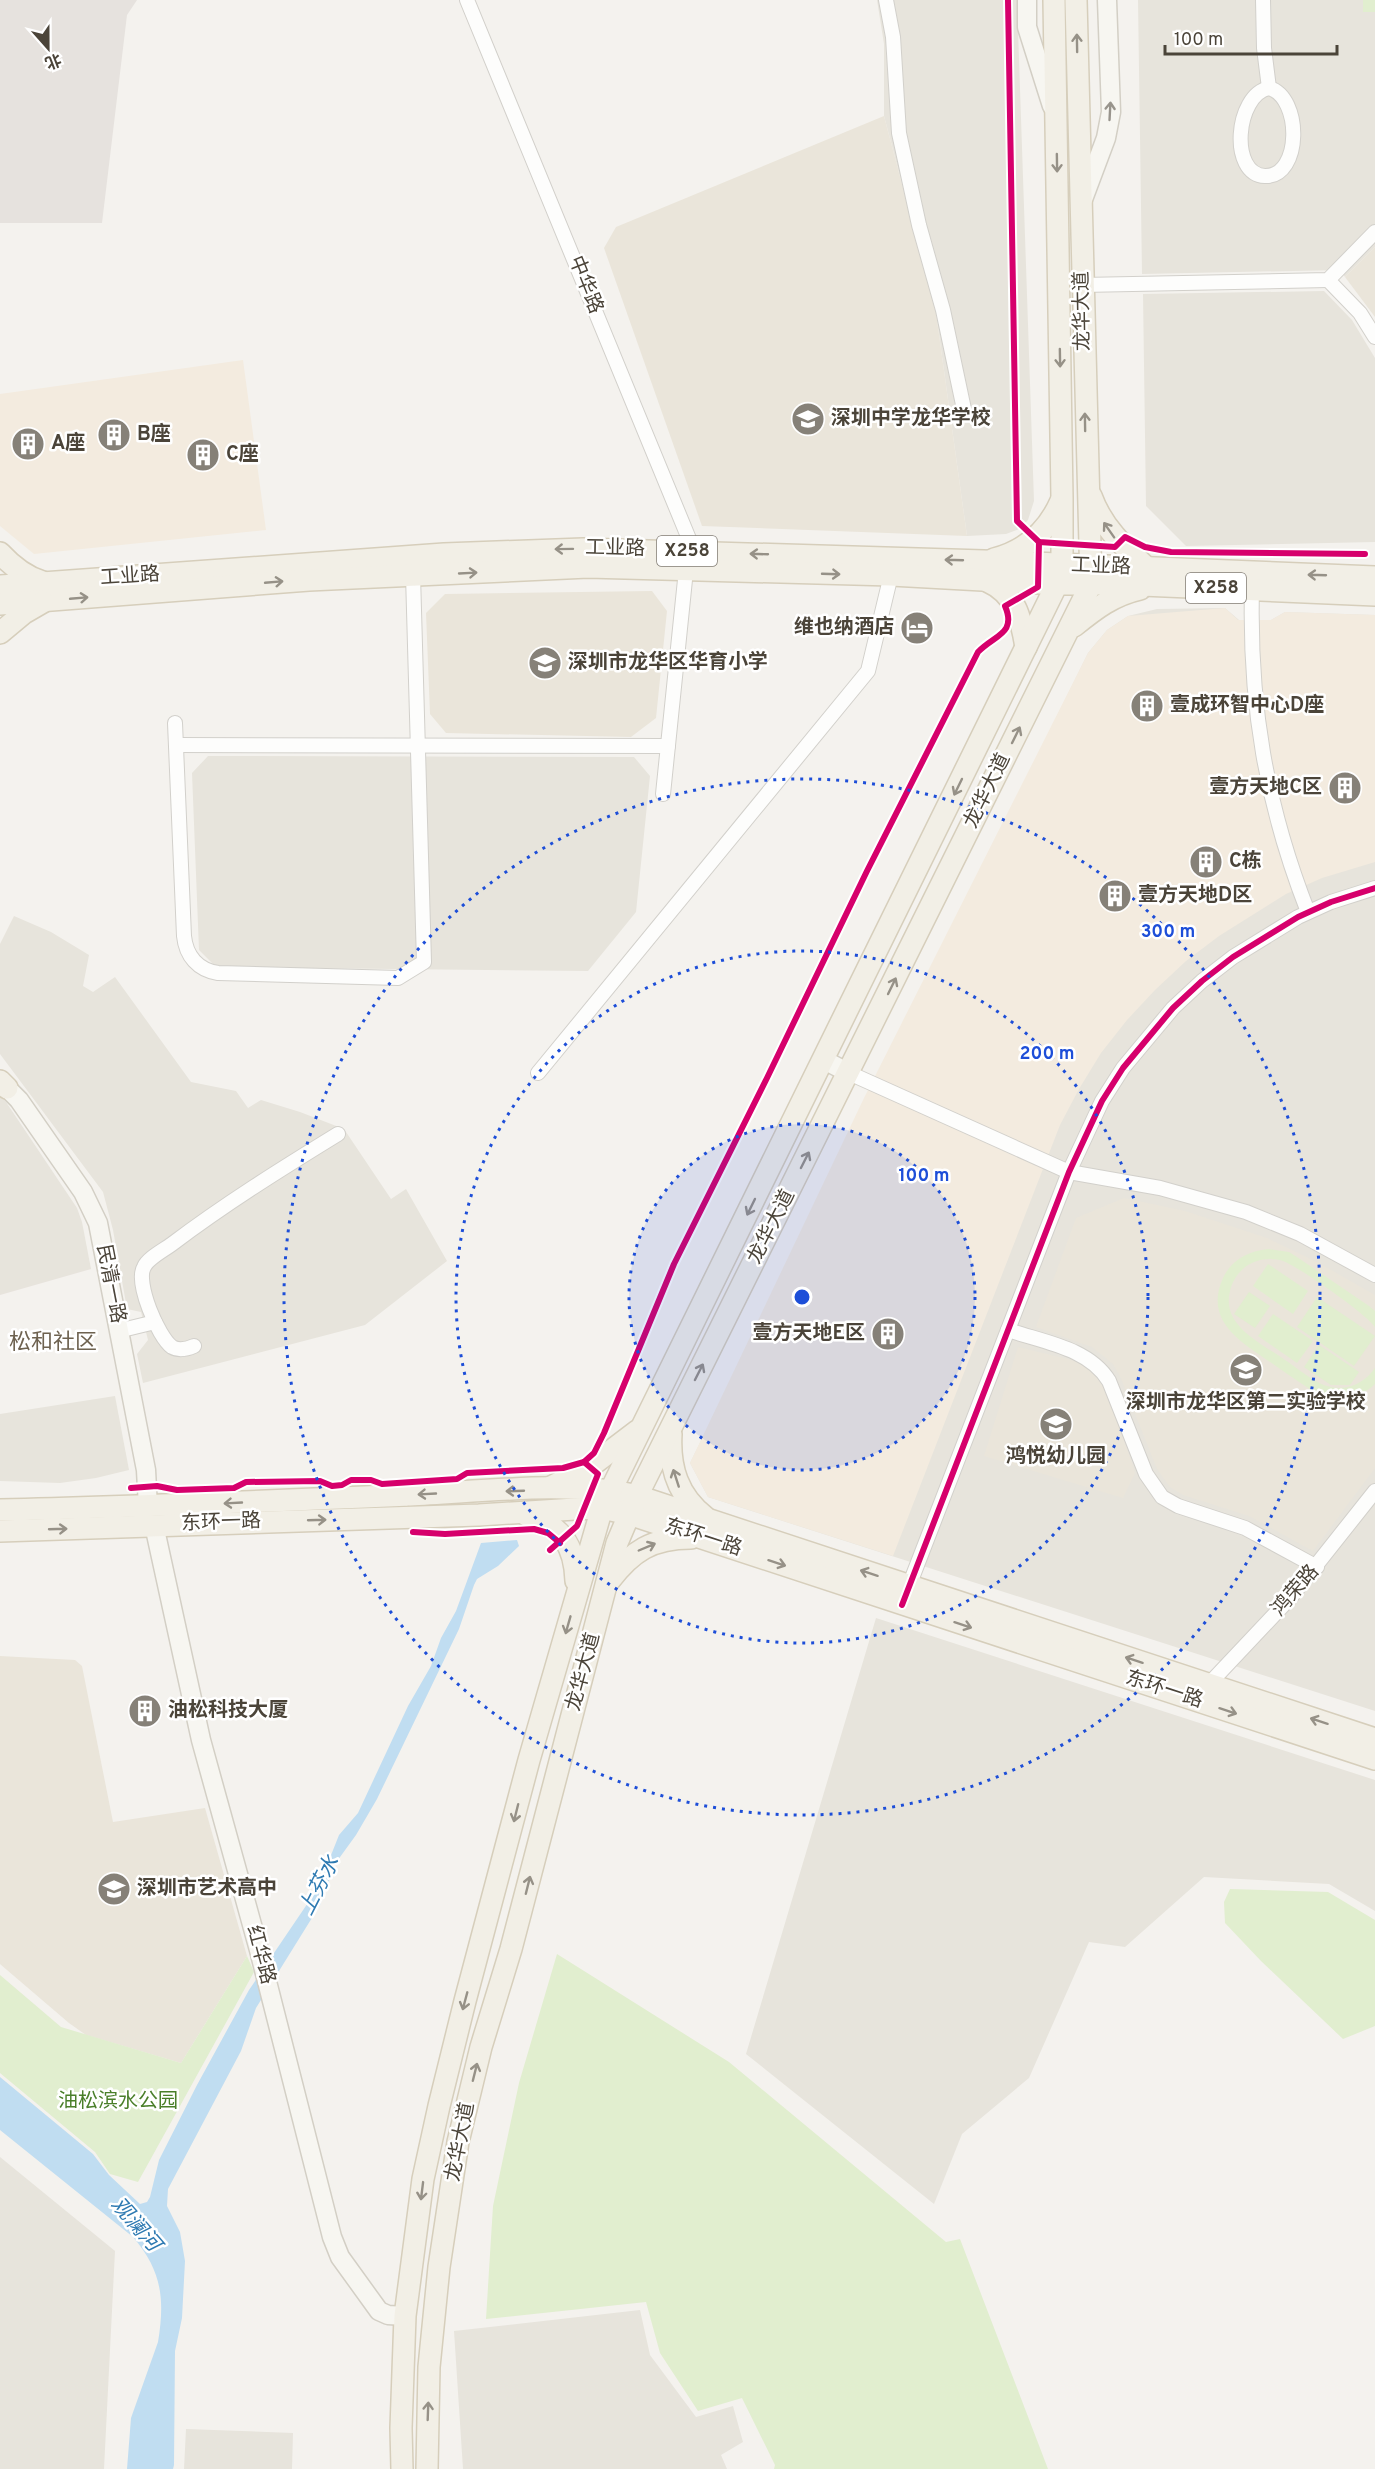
<svg xmlns="http://www.w3.org/2000/svg" width="1375" height="2469" font-family="Overpass,'Noto Sans SC',sans-serif">
	<style>
		.residential { fill: #e7e4dc }
		.commercial { fill: #f3ebdf }
		.industrial { fill: #e6e2de }
		.education { fill: #eae5da }
		.green { fill: #e1eecf }
		.water { fill: #c0ddf1 }
		.lines { fill: none; stroke-linecap: round; stroke-linejoin: round }
		.street-casing { stroke: #d2d0cb; stroke-width: 16 }
		.secondary-casing { stroke: #d3cfc5; stroke-width: 21 }
		.primary-casing { stroke: #d6cebb; stroke-width: 24 }
		.street { stroke: #fdfdfc; stroke-width: 14 }
		.secondary { stroke: #f7f6f1; stroke-width: 18 }
		.primary { stroke: #f2efe6; stroke-width: 21 }
		.cycleway-casing { stroke: #fff; stroke-width: 10 }
		.cycleway { stroke: #d6006c; stroke-width: 6 }
		.oneway { stroke: #969187 }
		.oneway2 { stroke: #98948c }
		.ring { fill: none; stroke: #1d4ed8; stroke-width: 3; stroke-dasharray: 3 6 }
		.labels { text-anchor: middle; dominant-baseline: central; stroke-width: 5; stroke-linejoin: round; paint-order: stroke }
		.shield { fill: #fff; stroke: #817c74; stroke-width: 1.5 }
		.shield-label { font-size: 18px; font-weight: bold; fill: #4b4439 }
		.street-label { font-size: 20px; fill: #4b4439; stroke: #fff }
		.poi-label { font-size: 20px; font-weight: bold; fill: #4b4439; stroke: #fff; text-anchor: start }
		.park-label { font-size: 20px; fill: #4a7f2a; stroke: #fff }
		.water-label { font-size: 21px; font-style: italic; fill: #2e7ab2; stroke: #fff }
		.quarter-label { font-size: 22px; fill: #6e6250; stroke: #fff }
		.centre { fill: #1d4ed8; stroke: #fff; stroke-width: 3 }
		.ring-label { font-size: 18px; text-anchor: middle; font-weight: bold; fill: #1d4ed8; stroke: #fff; stroke-width: 5; stroke-linejoin: round; paint-order: stroke }
	</style>
	<rect width="100%" height="100%" fill="#f4f2ee"/>
	<g class="residential">
		<path d="M877,0H1017L1034,501L1028,520L1019,529L1006,534L967,536L936,313L884,116V44Z"/>
		<path d="M1138,0H1375V247L1345,277L1340,270L1142,274Z"/>
		<path d="M1324,291L1352,320L1375,358V542L1186,546L1146,506L1143,294Z"/>
		<path d="M1225,608L1239,620H1271L1285,612L1375,615V1711L708,1497L690,1463L1088,653L1107,630L1128,616L1157,609Z"/>
		<path d="M208,756L634,757L650,776L636,912L588,971L216,967L199,950L192,773Z"/>
		<path d="M14,916L51,932L89,955L83,986L93,992L115,977L191,1082L236,1091L248,1108L261,1100L300,1112L344,1129L391,1199L406,1189L447,1261L365,1325L143,1383L137,1354L148,1340L141,1312L127,1309L113,1230L103,1192L0,1054V944Z"/>
		<path d="M0,1096L6,1102L77,1208L82,1222L91,1269L0,1295Z"/>
		<path d="M115,1396L129,1470L96,1478L60,1483L0,1481V1414Z"/>
		<path d="M876,1618L1375,1780V1911L1329,1884L1204,1877L1125,1947L1089,1942L1029,2078L962,2134L934,2204L746,2054Z"/>
		<path d="M0,2157L115,2251L104,2469H0Z"/>
		<path d="M640,2310L650,2355L696,2417L733,2406L743,2442L721,2455L727,2469H463L454,2331Z"/>
		<path d="M186,2429L293,2433L292,2469H184Z"/>
	</g>
	<g class="commercial">
		<path d="M243,360L266,530L34,554L0,526V394Z"/>
		<path d="M1225,608L1238,620H1271L1285,612L1375,615V862L1322,878L1286,894L1219,936L1186,961L1155,990L1127,1020L1101,1053L1079,1089L1060,1125L893,1556L708,1497L690,1463L864,1098L1088,653L1107,630L1128,616Z"/>
	</g>
	<path class="industrial" d="M0,0H137L127,15L102,223H0Z"/>
	<g class="education">
		<path d="M884,116L936,313L967,536L702,526L604,248L616,227Z"/>
		<path d="M1375,247V317L1345,277Z"/>
		<path d="M652,591L667,611L656,718L631,737L446,733L430,714L426,613L445,594Z"/>
		<path d="M1124,1198L1185,1211L1267,1238L1319,1263L1375,1295V1468L1313,1551L1249,1516L1183,1495L1170,1487L1157,1469L1120,1376L1113,1364L1092,1347L1036,1327L1076,1218Z"/>
		<path d="M1018,1347L1084,1363L1108,1391L1135,1473L1123,1498L984,1456Z"/>
		<path d="M0,1656L75,1660L82,1666L113,1822L205,1808L247,1956L181,2063L86,2035L69,2023L0,1964Z"/>
	</g>
	<g class="green">
		<rect x="1363" y="0" width="12" height="12"/>
		<path d="M1268,1249L1289,1252L1297,1257L1369,1306L1375,1311V1327C1365,1313 1299,1267 1283,1261C1270,1257 1255,1259 1244,1268C1237,1274 1232,1282 1230,1291C1221,1326 1262,1343 1285,1360C1302,1371 1320,1389 1341,1388C1356,1387 1367,1379 1375,1368V1384C1360,1399 1340,1400 1320,1395C1304,1386 1289,1375 1273,1364C1243,1343 1203,1322 1223,1278C1232,1259 1249,1251 1268,1249Z"/>
		<path d="M1268,1264L1308,1291L1293,1314L1253,1286Z"/>
		<path d="M1249,1292L1270,1306L1255,1328L1234,1314Z"/>
		<path d="M1317,1297L1375,1336L1354,1366L1297,1327Z"/>
		<path d="M1273,1314L1313,1341L1297,1363L1258,1336Z"/>
		<path d="M1319,1345L1359,1372L1350,1385H1331L1304,1367Z"/>
		<path d="M1230,1889L1328,1892L1375,1920V2026L1343,2039L1261,1961L1225,1923L1224,1902Z"/>
		<path d="M557,1954L729,2062L946,2242L960,2239L1048,2469H774L775,2465L742,2398L698,2411L660,2353L646,2302L486,2319L493,2206L519,2083Z"/>
		<path d="M247,1956L254,1972L138,2182L110,2174L95,2152L0,2073V1975L61,2027L181,2063Z"/>
	</g>
	<path class="water" d="M517,1540L519,1546L498,1566L477,1579L474,1585L459,1629L377,1799L356,1835L335,1864L320,1905L256,2008L241,2051L168,2189L167,2206L180,2232L185,2261L182,2318L175,2351L174,2465L173,2469H127L131,2418L158,2342C165,2299 162,2271 133,2237L0,2130V2077L93,2154L109,2175L140,2204L147,2202L150,2197L159,2160L197,2085L249,1990L318,1888L339,1835L358,1813L408,1706L431,1666L441,1638L456,1611L481,1543Z"/>
	<g class="lines">
		<defs>
			<g id="street">
				<path d="M467,0L694,551L686,570L663,794"/>
				<path d="M886,0L893,37L899,133L919,225L943,310L965,414"/>
				<path d="M1263,0L1264,48L1269,88"/>
				<path d="M1269,88C1302,97 1302,177 1265,176C1229,175 1235,95 1269,88Z"/>
				<path d="M1328,280L1360,313L1375,337"/>
				<path d="M1082,285L1328,280L1375,232"/>
				<path d="M1252,589C1249,704 1266,805 1308,912"/>
				<path d="M175,723L184,936C186,956 198,970 218,973L398,978L424,962L413,575"/>
				<path d="M176,745L668,746"/>
				<path d="M538,1073L868,671L891,575"/>
				<path d="M849,1073L1069,1172L1160,1188L1246,1212L1300,1234L1375,1275"/>
				<path d="M1008,1330C1043,1342 1089,1348 1109,1381L1146,1474L1162,1497L1178,1506L1245,1528L1317,1567"/>
				<path d="M118,1331L155,1322"/>
				<path d="M194,1346C187,1349 179,1351 172,1347C158,1337 135,1282 144,1267C148,1258 164,1250 172,1244C225,1204 281,1169 338,1134"/>
				<path d="M907,1591L1069,1172L1102,1101L1123,1068L1173,1008L1202,981L1233,957L1298,917L1331,902L1375,888"/>
				<path d="M1209,1684L1291,1597L1375,1491"/>
			</g>
			<g id="secondary">
				<path d="M1027,0V27L1052,106"/>
				<path d="M1082,202L1106,138L1111,112L1107,0"/>
				<path d="M824,1060L849,1073"/>
				<path d="M7,1088L19,1100L83,1192L98,1223L146,1470L148,1507"/>
				<path d="M154,1525L201,1740L259,1950L332,2237L340,2257L379,2311L388,2315L405,2316"/>
			</g>
			<g id="primary">
				<path d="M1091,496C1102,527 1124,547 1148,569"/>
				<path d="M0,553C12,566 25,577 43,582"/>
				<path d="M994,559C1025,551 1048,531 1061,501"/>
				<path d="M987,581C1016,594 1021,618 1026,647"/>
				<path d="M0,586L444,554L583,549L984,561L1375,577"/>
				<path d="M0,604L309,580L588,567L891,575L1057,584H1118L1375,595"/>
				<path d="M1074,626C1095,609 1113,595 1140,589"/>
				<path d="M0,633L24,613L43,602"/>
				<path d="M0,1081L7,1088"/>
				<path d="M671,1434C669,1468 678,1496 705,1517"/>
				<path d="M551,1487L587,1469L637,1431"/>
				<path d="M0,1510C137,1507 273,1501 410,1495C479,1492 571,1480 637,1496L1375,1739"/>
				<path d="M526,1515C561,1524 575,1546 576,1581"/>
				<path d="M0,1531L479,1515L575,1509L602,1508L629,1514L1375,1759"/>
				<path d="M609,1581C632,1551 652,1538 691,1538"/>
				<path d="M402,2469L401,2428L405,2316L423,2179L439,2106L465,2001L529,1760L602,1508L1057,584L1062,565V498L1054,0"/>
				<path d="M427,2469L429,2367L439,2267L458,2142L481,2047L511,1949L617,1543L637,1496L1091,584L1076,0"/>
			</g>
		</defs>
		<use href="#street" class="street-casing"/>
		<use href="#secondary" class="secondary-casing"/>
		<use href="#primary" class="primary-casing"/>
		<use href="#street" class="street"/>
		<use href="#secondary" class="secondary"/>
		<use href="#primary" class="primary"/>
		<defs>
			<g id="cycleway">
				<path d="M1008,0L1017,521L1039,542L1115,547L1125,537L1145,547L1171,552L1365,554"/>
				<path d="M131,1488L157,1486L177,1490L234,1488L246,1482L320,1481L332,1486L342,1485L351,1480H371L382,1484L457,1479L467,1473L563,1468L584,1462"/>
				<path d="M413,1532L445,1534L534,1529L548,1533L560,1543"/>
				<path d="M550,1550L577,1526L598,1474L584,1462L594,1453L604,1433L674,1264L767,1078L867,871L978,652C994,635 1017,634 1005,606L1038,587L1039,542"/>
				<path d="M902,1605L1069,1172L1102,1101L1123,1068L1173,1008L1202,981L1233,957L1298,917L1331,902L1375,888"/>
			</g>
		</defs>
		<use href="#cycleway" class="cycleway-casing"/>
		<use href="#cycleway" class="cycleway"/>
	</g>
	<defs><path id="oneway-shaft" d="M-6 0H5M1.5-3L5.5 0L1.5 3" fill="none" stroke-width="1.6" stroke-linecap="round" stroke-linejoin="round" transform="scale(1.5)"/></defs>
	<g class="oneway">
		<use href="#oneway-shaft" transform="translate(1077 43) rotate(-91)"/>
		<use href="#oneway-shaft" transform="translate(1057 163) rotate(89)"/>
		<use href="#oneway-shaft" transform="translate(1060 358) rotate(89)"/>
		<use href="#oneway-shaft" transform="translate(1085 422) rotate(-91)"/>
		<use href="#oneway-shaft" transform="translate(1109 530) rotate(-125)"/>
		<use href="#oneway-shaft" transform="translate(564 549) rotate(179)"/>
		<use href="#oneway-shaft" transform="translate(759 554) rotate(-178)"/>
		<use href="#oneway-shaft" transform="translate(954 560) rotate(-178)"/>
		<use href="#oneway-shaft" transform="translate(468 573) rotate(-3)"/>
		<use href="#oneway-shaft" transform="translate(831 574) rotate(2)"/>
		<use href="#oneway-shaft" transform="translate(1317 575) rotate(-178)"/>
		<use href="#oneway-shaft" transform="translate(274 582) rotate(-5)"/>
		<use href="#oneway-shaft" transform="translate(79 598) rotate(-5)"/>
		<use href="#oneway-shaft" transform="translate(1016 735) rotate(-64)"/>
		<use href="#oneway-shaft" transform="translate(958 787) rotate(116)"/>
		<use href="#oneway-shaft" transform="translate(892 986) rotate(-64)"/>
		<use href="#oneway-shaft" transform="translate(805 1160) rotate(-63)"/>
		<use href="#oneway-shaft" transform="translate(751 1207) rotate(116)"/>
		<use href="#oneway-shaft" transform="translate(699 1372) rotate(-63)"/>
		<use href="#oneway-shaft" transform="translate(676 1478) rotate(-108)"/>
		<use href="#oneway-shaft" transform="translate(515 1491) rotate(178)"/>
		<use href="#oneway-shaft" transform="translate(427 1494) rotate(177)"/>
		<use href="#oneway-shaft" transform="translate(233 1503) rotate(177)"/>
		<use href="#oneway-shaft" transform="translate(317 1520) rotate(-2)"/>
		<use href="#oneway-shaft" transform="translate(58 1529) rotate(-2)"/>
		<use href="#oneway-shaft" transform="translate(647 1547) rotate(-23)"/>
		<use href="#oneway-shaft" transform="translate(777 1563) rotate(18)"/>
		<use href="#oneway-shaft" transform="translate(869 1573) rotate(-162)"/>
		<use href="#oneway-shaft" transform="translate(568 1625) rotate(106)"/>
		<use href="#oneway-shaft" transform="translate(963 1625) rotate(18)"/>
		<use href="#oneway-shaft" transform="translate(1134 1660) rotate(-162)"/>
		<use href="#oneway-shaft" transform="translate(1228 1711) rotate(18)"/>
		<use href="#oneway-shaft" transform="translate(1319 1721) rotate(-162)"/>
		<use href="#oneway-shaft" transform="translate(516 1813) rotate(104)"/>
		<use href="#oneway-shaft" transform="translate(528 1885) rotate(-76)"/>
		<use href="#oneway-shaft" transform="translate(465 2001) rotate(105)"/>
		<use href="#oneway-shaft" transform="translate(475 2072) rotate(-76)"/>
		<use href="#oneway-shaft" transform="translate(422 2191) rotate(97)"/>
		<use href="#oneway-shaft" transform="translate(428 2411) rotate(-88)"/>
	</g>
	<use class="oneway2" href="#oneway-shaft" transform="translate(1110 111) rotate(-87)"/>
	<circle cx="802" cy="1297" r="173" fill="#1d4ed8" fill-opacity=".12"/>
	<g class="ring">
		<circle cx="802" cy="1297" r="173"/>
		<circle cx="802" cy="1297" r="346"/>
		<circle cx="802" cy="1297" r="518"/>
	</g>
	<defs>
		<symbol id="school-disc" viewBox="-11 -11 22 22"><circle r="9.5" fill="#868178" stroke="#fff"/><path d="M0-5L7-2L0 1L-7-2ZM-4 1L0 2.5L4 1V4Q0 6-4 4Z" fill="#fff"/></symbol>
		<symbol id="building-disc" viewBox="-11 -11 22 22"><circle r="9.5" fill="#868178" stroke="#fff"/><path d="M-4-6H4V6H1V3H-1V6H-4ZM-2.5-4.3h1.7v1.8h-1.7ZM.8-4.3h1.7v1.8H.8ZM-2.5-1h1.7V.8h-1.7ZM.8-1h1.7V.8H.8Z" fill="#fff"/></symbol>
		<symbol id="hotel-disc" viewBox="-11 -11 22 22"><circle r="9.5" fill="#868178" stroke="#fff"/><path d="M-6-4.5h1.5V1H6V5H4.5V3h-9V5H-6ZM-4 0a1.8 1.8 0 1 1 3.6 0ZM.5 0V-2.5h3Q6-2.5 6 0Z" fill="#fff"/></symbol>
	</defs>
	<g fill-rule="evenodd">
		<use href="#school-disc" x="789" y="400" width="38" height="38"/>
		<use href="#building-disc" x="95" y="416" width="38" height="38"/>
		<use href="#building-disc" x="9" y="425" width="38" height="38"/>
		<use href="#building-disc" x="184" y="436" width="38" height="38"/>
		<use href="#hotel-disc" x="898" y="609" width="38" height="38"/>
		<use href="#school-disc" x="526" y="644" width="38" height="38"/>
		<use href="#building-disc" x="1128" y="687" width="38" height="38"/>
		<use href="#building-disc" x="1326" y="769" width="38" height="38"/>
		<use href="#building-disc" x="1187" y="843" width="38" height="38"/>
		<use href="#building-disc" x="1096" y="877" width="38" height="38"/>
		<use href="#building-disc" x="869" y="1315" width="38" height="38"/>
		<use href="#school-disc" x="1227" y="1351" width="38" height="38"/>
		<use href="#school-disc" x="1037" y="1405" width="38" height="38"/>
		<use href="#building-disc" x="126" y="1692" width="38" height="38"/>
		<use href="#school-disc" x="95" y="1870" width="38" height="38"/>
	</g>
	<g class="labels">
		<g class="shield">
			<rect x="657" y="536" width="60" height="30" rx="4.5"/>
			<rect x="1186" y="573" width="60" height="30" rx="4.5"/>
		</g>
		<g class="shield-label">
			<text x="687" y="551">X258</text>
			<text x="1216" y="588">X258</text>
		</g>
		<g class="street-label">
			<text transform="translate(585 285) rotate(68)">中华路</text>
			<text transform="translate(1083 311) rotate(-91)">龙华大道</text>
			<text transform="translate(615 549) rotate(1)">工业路</text>
			<text transform="translate(1101 567) rotate(2)">工业路</text>
			<text transform="translate(130 577) rotate(-4)">工业路</text>
			<text transform="translate(988 791) rotate(-64)">龙华大道</text>
			<text transform="translate(772 1227) rotate(-63)">龙华大道</text>
			<text transform="translate(110 1284) rotate(79)">民清一路</text>
			<text transform="translate(221 1523) rotate(-2)">东环一路</text>
			<text transform="translate(703 1538) rotate(18)">东环一路</text>
			<text transform="translate(1296 1591) rotate(-49)">鸿荣路</text>
			<text transform="translate(584 1672) rotate(-75)">龙华大道</text>
			<text transform="translate(1164 1690) rotate(18)">东环一路</text>
			<text transform="translate(260 1955) rotate(75)">红华路</text>
			<text transform="translate(461 2142) rotate(-79)">龙华大道</text>
		</g>
		<g class="poi-label">
			<text x="831" y="419">深圳中学龙华学校</text>
			<text x="137" y="435">B座</text>
			<text x="51" y="444">A座</text>
			<text x="226" y="455">C座</text>
			<text x="894" y="628" text-anchor="end">维也纳酒店</text>
			<text x="568" y="663">深圳市龙华区华育小学</text>
			<text x="1170" y="706">壹成环智中心D座</text>
			<text x="1322" y="788" text-anchor="end">壹方天地C区</text>
			<text x="1229" y="862">C栋</text>
			<text x="1138" y="896">壹方天地D区</text>
			<text x="865" y="1334" text-anchor="end">壹方天地E区</text>
			<text x="1246" y="1403" text-anchor="middle">深圳市龙华区第二实验学校</text>
			<text x="1056" y="1457" text-anchor="middle">鸿悦幼儿园</text>
			<text x="168" y="1711">油松科技大厦</text>
			<text x="137" y="1889">深圳市艺术高中</text>
		</g>
		<g class="park-label">
			<text x="118" y="2102">油松滨水公园</text>
		</g>
		<g class="water-label">
			<text transform="translate(320 1886) rotate(-63)">上芬水</text>
			<text transform="translate(135 2225) rotate(49)">观澜河</text>
		</g>
		<g class="quarter-label">
			<text x="53" y="1343">松和社区</text>
		</g>
	</g>
	<circle cx="802" cy="1297" r="9" class="centre"/>
	<g class="ring-label">
		<text x="1168" y="937">300 m</text>
		<text x="1047" y="1059">200 m</text>
		<text x="924" y="1181">100 m</text>
	</g>
	<g transform="translate(48 48) rotate(159)" stroke="#ffffff" stroke-width="4.5" paint-order="stroke">
	<path d="M0-4.5L10 22L0 15L-10 22Z" fill="#4b4439"/>
	<text y="-9" font-size="16" font-weight="bold" text-anchor="middle" fill="#4b4439">北</text>
	</g>
	<path d="M1165 45v9h172v-9" fill="none" stroke="#4b4439" stroke-width="3"/>
	<text x="1174" y="45" font-size="18" fill="#4b4439" stroke="#ffffff" stroke-width="4.5" paint-order="stroke">100 m</text>
</svg>
